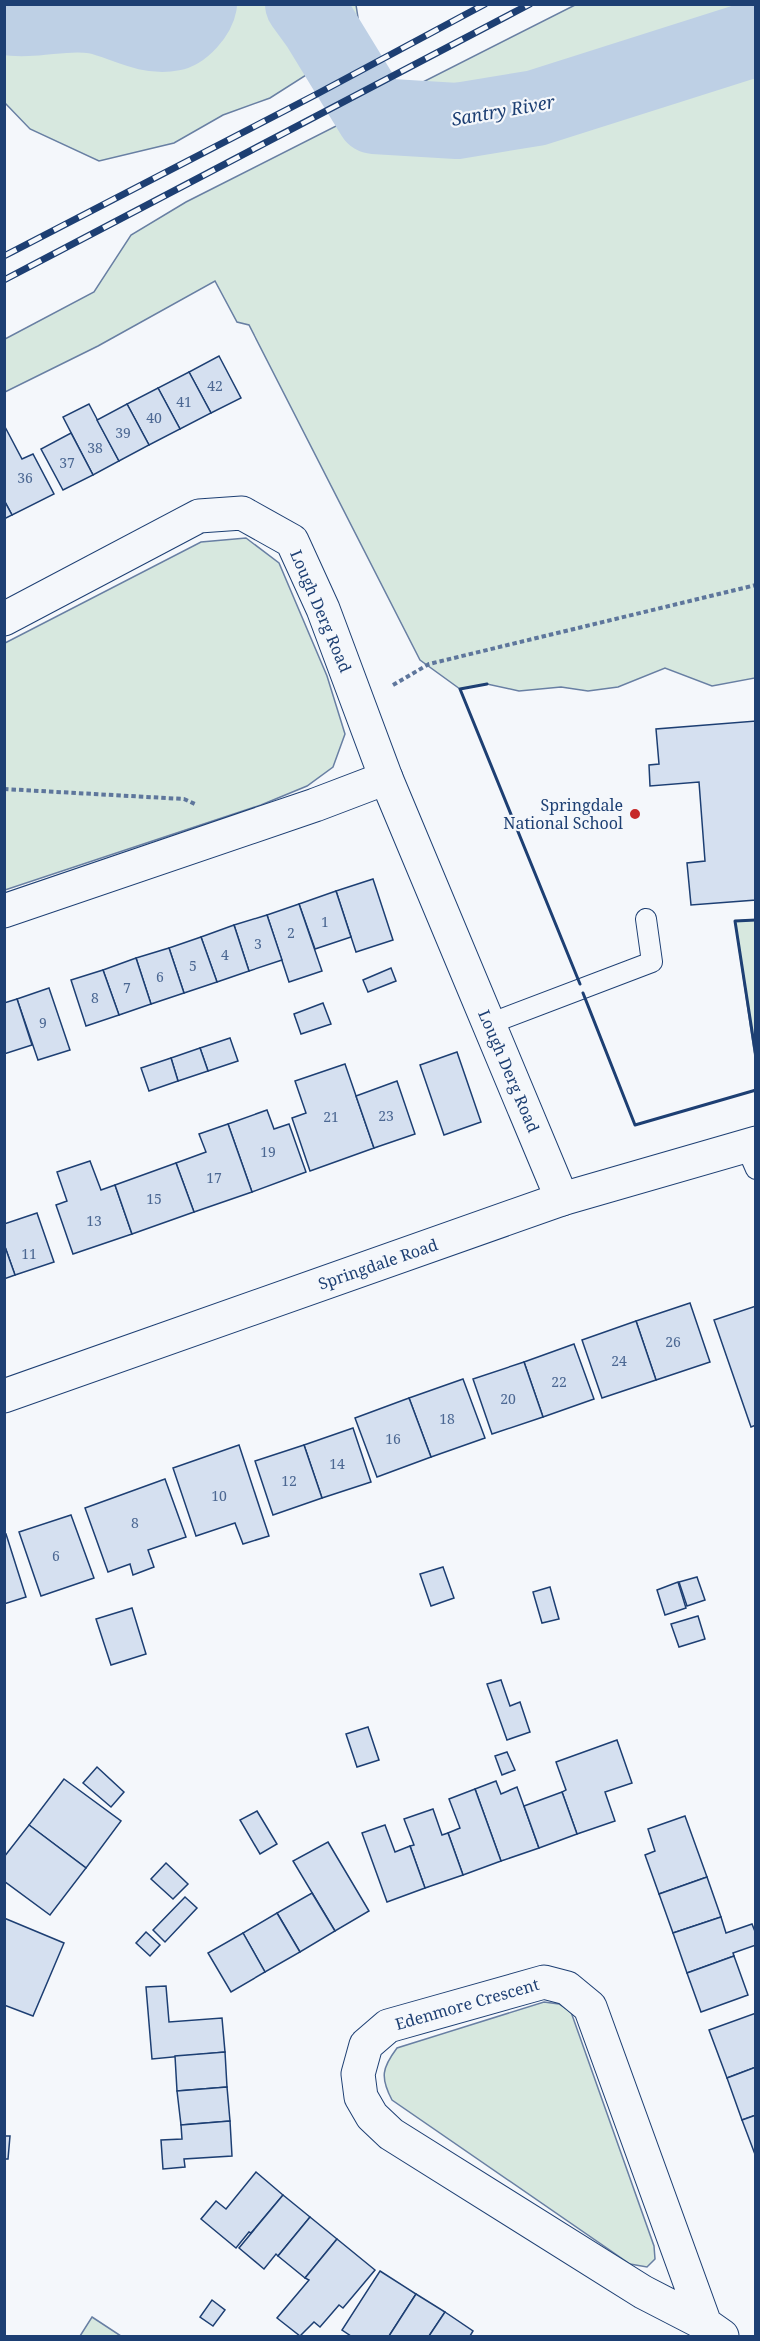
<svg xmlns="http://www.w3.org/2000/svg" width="760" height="2341" font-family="'Noto Serif',serif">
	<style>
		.green { fill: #d7e8df; stroke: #687fa3; stroke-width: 1.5 }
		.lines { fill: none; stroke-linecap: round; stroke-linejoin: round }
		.river { stroke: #bed0e5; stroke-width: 76 }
		.building { fill: #d5e0f0; stroke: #1d3f73; stroke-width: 1.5 }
		.lane-casing { stroke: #1d3f73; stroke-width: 22 }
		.street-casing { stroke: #1d3f73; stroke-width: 35 }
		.secondary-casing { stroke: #1d3f73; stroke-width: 35 }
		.path { stroke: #5e769c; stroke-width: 4; stroke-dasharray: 4.5 3; stroke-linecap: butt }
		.lane { stroke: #f4f7fb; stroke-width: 20 }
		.street { stroke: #f4f7fb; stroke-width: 33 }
		.secondary { stroke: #f4f7fb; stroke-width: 33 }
		.rail-casing { stroke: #1d3f73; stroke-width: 7 }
		.rail { stroke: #f4f7fb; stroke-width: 4.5; stroke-dasharray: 14; stroke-linecap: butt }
		.wall { stroke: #1d3f73; stroke-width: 3 }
		.poi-dot { fill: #c62828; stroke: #f4f7fb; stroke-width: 2 }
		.labels { text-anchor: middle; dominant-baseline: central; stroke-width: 4.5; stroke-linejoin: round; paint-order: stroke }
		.number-label { font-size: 14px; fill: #4b6792 }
		.street-label { font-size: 16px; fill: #1d3f73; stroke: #f4f7fb }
		.poi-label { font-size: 16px; fill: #1d3f73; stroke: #f4f7fb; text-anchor: end }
		.water-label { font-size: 18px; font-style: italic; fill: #1d3f73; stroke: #f4f7fb }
	</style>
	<rect width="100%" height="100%" fill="#f4f7fb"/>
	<g class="green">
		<path d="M184,4L356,5L359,24L322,65L270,98L223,115L174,143L99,161L30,129L5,103V25H27L56,29L81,24L129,39L155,24L175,18Z"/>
		<path d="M575,5H755V678L712,686L665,668L618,687L588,691L561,687L519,691L487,684L460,689L420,660L249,325L237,322L215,281L98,346L5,392V339L94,292L131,235L186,202Z"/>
		<path d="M246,538L279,563L327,676L345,734L333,767L307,786L261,805L5,890V643L201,542Z"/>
		<path d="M755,920H756L755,1057L735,921Z"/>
		<path d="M544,2002L559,2004L571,2012L654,2246L655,2259L647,2267L630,2264L392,2100C380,2077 382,2068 397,2048Z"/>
		<path d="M92,2317L121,2336H80Z"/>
	</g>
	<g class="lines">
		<g class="river">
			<path d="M303,4L319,26L374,116L457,121L536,108L747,41H756"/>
			<path d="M4,17C36,22 65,10 96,16C121,21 146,38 172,33C183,31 197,15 199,4"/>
		</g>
	</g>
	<g class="building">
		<path d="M219,356L241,398L211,413L189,372Z"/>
		<path d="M189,372L211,413L180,429L158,388Z"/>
		<path d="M158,388L180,429L149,445L127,404Z"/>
		<path d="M89,404L119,461L93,475L63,417Z"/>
		<path d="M127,404L149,445L119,461L97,420Z"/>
		<path d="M4,425L22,459L33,454L54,494L12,515L4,500Z"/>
		<path d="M71,433L93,475L63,490L41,449Z"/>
		<path d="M4,500L12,515L4,519Z"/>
		<path d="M756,721V900L691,905L687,863L705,861L699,782L650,786L649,765L659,764L656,729Z"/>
		<path d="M373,879L393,940L356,952L336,891Z"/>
		<path d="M336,891L351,937L315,949L299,904Z"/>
		<path d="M299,904L322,971L289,982L267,915Z"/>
		<path d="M267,915L282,960L249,971L234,925Z"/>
		<path d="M234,925L249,971L217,982L201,937Z"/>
		<path d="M201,937L217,982L184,993L169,948Z"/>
		<path d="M169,948L184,993L151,1004L136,958Z"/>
		<path d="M136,958L151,1004L119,1015L103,970Z"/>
		<path d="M391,968L396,981L368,992L363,980Z"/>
		<path d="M103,970L119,1015L86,1026L71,980Z"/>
		<path d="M49,988L70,1050L38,1060L17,999Z"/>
		<path d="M17,999L32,1045L4,1054V1003Z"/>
		<path d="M323,1003L331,1024L301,1034L294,1014Z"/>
		<path d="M230,1038L238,1061L208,1071L200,1048Z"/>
		<path d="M200,1048L208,1071L178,1081L171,1058Z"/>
		<path d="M457,1052L481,1122L444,1135L420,1065Z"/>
		<path d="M171,1058L178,1081L149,1091L141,1068Z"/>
		<path d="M345,1064L374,1148L310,1171L292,1118L306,1113L295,1081Z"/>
		<path d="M397,1081L415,1134L374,1148L356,1096Z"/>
		<path d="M267,1110L274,1129L289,1124L306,1172L252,1192L228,1124Z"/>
		<path d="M228,1124L252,1192L194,1212L176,1163L206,1152L199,1134Z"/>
		<path d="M90,1161L101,1190L115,1185L132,1234L73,1254L56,1205L67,1201L57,1172Z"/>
		<path d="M176,1163L194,1212L132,1234L115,1185Z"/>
		<path d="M37,1213L54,1262L15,1275L4,1244V1224Z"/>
		<path d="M4,1244L15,1275L4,1279Z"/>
		<path d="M690,1303L710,1362L656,1380L636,1321Z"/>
		<path d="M756,1306V1425L751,1427L714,1320Z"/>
		<path d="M636,1321L656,1380L602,1398L582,1340Z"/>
		<path d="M574,1344L594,1399L543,1417L524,1362Z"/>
		<path d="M524,1362L543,1417L492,1434L473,1379Z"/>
		<path d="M463,1379L485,1438L431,1457L409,1398Z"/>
		<path d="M409,1398L431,1457L377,1477L355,1418Z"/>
		<path d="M353,1428L371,1482L322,1498L304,1445Z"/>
		<path d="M239,1445L269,1536L243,1544L235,1523L196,1536L173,1468Z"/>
		<path d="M304,1445L322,1498L273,1515L255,1461Z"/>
		<path d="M165,1479L186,1537L148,1550L154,1567L133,1575L130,1564L108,1572L85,1508Z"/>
		<path d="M71,1515L94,1578L41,1596L19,1532Z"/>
		<path d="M6,1534L26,1597L4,1604V1535Z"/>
		<path d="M443,1567L454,1598L431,1606L420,1574Z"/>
		<path d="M697,1577L705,1600L687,1606L679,1582Z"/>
		<path d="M678,1582L686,1608L665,1615L657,1590Z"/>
		<path d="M550,1587L559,1619L542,1623L533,1592Z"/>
		<path d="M132,1608L146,1654L111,1665L96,1619Z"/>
		<path d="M698,1616L705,1639L679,1647L671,1624Z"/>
		<path d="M501,1680L510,1706L520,1702L530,1732L507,1740L487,1684Z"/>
		<path d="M368,1727L379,1760L357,1767L346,1734Z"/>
		<path d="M617,1740L632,1783L605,1792L615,1821L577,1834L562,1792L566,1790L556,1762Z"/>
		<path d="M507,1752L515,1770L502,1775L495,1756Z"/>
		<path d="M97,1767L124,1792L111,1807L83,1783Z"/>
		<path d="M64,1779L121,1821L86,1868L29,1825Z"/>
		<path d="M496,1781L501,1794L517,1787L539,1848L501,1861L475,1789Z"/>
		<path d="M475,1789L501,1861L463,1875L448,1833L460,1828L449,1799Z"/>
		<path d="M562,1792L577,1834L539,1848L524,1806Z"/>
		<path d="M433,1809L442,1835L448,1833L463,1875L425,1888L410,1846L414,1845L404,1819Z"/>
		<path d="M257,1811L277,1844L260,1854L240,1820Z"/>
		<path d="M685,1816L707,1877L659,1894L645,1855L655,1851L648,1829Z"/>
		<path d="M29,1825L86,1868L50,1915L4,1881V1857Z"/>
		<path d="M385,1825L395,1852L410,1846L425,1888L387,1902L362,1833Z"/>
		<path d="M328,1842L369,1911L335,1931L293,1861Z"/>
		<path d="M166,1863L188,1884L173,1899L151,1879Z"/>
		<path d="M707,1877L721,1917L673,1933L659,1894Z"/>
		<path d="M312,1893L335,1931L300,1952L277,1913Z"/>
		<path d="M185,1897L197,1908L165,1942L153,1930Z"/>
		<path d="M277,1913L300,1952L265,1972L243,1933Z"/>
		<path d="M721,1917L726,1933L752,1924L756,1934V1945L733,1953L734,1956L687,1973L673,1933Z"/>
		<path d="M4,1918L64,1943L33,2016L4,2005Z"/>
		<path d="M146,1932L160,1945L150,1956L136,1943Z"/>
		<path d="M243,1933L265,1972L231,1992L208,1953Z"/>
		<path d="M734,1956L748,1995L701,2012L687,1973Z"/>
		<path d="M166,1986L169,2022L222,2018L225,2052L152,2059L146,1987Z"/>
		<path d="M756,2013V2067L727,2078L709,2030Z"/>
		<path d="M225,2052L227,2087L177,2091L175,2056Z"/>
		<path d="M756,2067V2115L742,2120L727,2078Z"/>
		<path d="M227,2087L230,2121L181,2125L177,2091Z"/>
		<path d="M756,2115V2157L742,2120Z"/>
		<path d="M230,2121L232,2156L184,2159L185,2167L163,2169L161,2140L182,2139L181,2125Z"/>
		<path d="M4,2136H10L8,2159H4Z"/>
		<path d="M256,2172L283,2195L251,2233L249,2232L236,2248L201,2219L216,2201L226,2209Z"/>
		<path d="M283,2195L310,2217L278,2256L276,2254L264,2269L239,2248Z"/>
		<path d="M310,2217L337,2239L305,2278L278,2256Z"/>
		<path d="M337,2239L375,2270L343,2308L339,2305L320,2327L314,2322L300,2336L277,2318L309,2280L305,2278Z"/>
		<path d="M380,2271L416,2294L389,2336H351L342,2330Z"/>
		<path d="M416,2294L445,2312L429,2336H389Z"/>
		<path d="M212,2300L225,2310L213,2326L200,2317Z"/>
		<path d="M445,2312L473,2331L470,2336H429Z"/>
	</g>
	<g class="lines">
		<defs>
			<g id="lane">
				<path d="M489,1024L652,962L646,919"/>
				<path d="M746,1146L756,1169"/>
			</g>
			<g id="street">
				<path d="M4,619L199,516L242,513L292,541L323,609L386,778L562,1199"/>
				<path d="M4,911L315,805L386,778"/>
				<path d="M705,2324L590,2007L567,1988L544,1982L388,2026L366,2045L358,2074L361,2097L372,2116L391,2134L643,2292L705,2324L722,2336"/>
			</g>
			<path id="secondary" d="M4,1396L562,1199L756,1143"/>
		</defs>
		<use href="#lane" class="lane-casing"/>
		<use href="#street" class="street-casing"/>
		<use href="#secondary" class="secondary-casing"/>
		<g class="path">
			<path d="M393,685L429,664L756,585"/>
			<path d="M4,789L184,799L195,804"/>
		</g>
		<use href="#lane" class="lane"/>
		<use href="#street" class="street"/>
		<use href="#secondary" class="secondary"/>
		<defs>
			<g id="rail">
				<path d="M4,256L317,94L485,4"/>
				<path d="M4,280L530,4"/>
			</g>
		</defs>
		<use href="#rail" class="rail-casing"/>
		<use href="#rail" class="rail"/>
		<g class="wall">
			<path d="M487,684L460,689L580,984"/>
			<path d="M756,920L735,921L756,1057"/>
			<path d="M583,993L635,1125L756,1090"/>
		</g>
	</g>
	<circle class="poi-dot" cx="635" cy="814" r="6"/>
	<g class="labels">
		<g class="number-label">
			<text x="215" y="385">42</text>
			<text x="184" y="401">41</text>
			<text x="154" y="417">40</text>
			<text x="123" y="432">39</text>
			<text x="95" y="447">38</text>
			<text x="67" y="462">37</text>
			<text x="25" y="477">36</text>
			<text x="325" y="921">1</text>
			<text x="291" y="932">2</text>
			<text x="258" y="943">3</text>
			<text x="225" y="954">4</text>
			<text x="193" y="965">5</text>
			<text x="160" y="976">6</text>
			<text x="127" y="987">7</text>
			<text x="95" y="997">8</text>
			<text x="43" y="1022">9</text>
			<text x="386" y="1115">23</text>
			<text x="331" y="1116">21</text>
			<text x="268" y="1151">19</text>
			<text x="214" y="1177">17</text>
			<text x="154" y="1198">15</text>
			<text x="94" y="1220">13</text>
			<text x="29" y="1253">11</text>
			<text x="673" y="1341">26</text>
			<text x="619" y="1360">24</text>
			<text x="559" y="1381">22</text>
			<text x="508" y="1398">20</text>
			<text x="447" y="1418">18</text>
			<text x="393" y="1438">16</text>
			<text x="337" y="1463">14</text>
			<text x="289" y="1480">12</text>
			<text x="219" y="1495">10</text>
			<text x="135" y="1522">8</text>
			<text x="56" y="1555">6</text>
		</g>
		<g class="street-label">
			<text transform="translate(321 611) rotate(67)">Lough Derg Road</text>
			<text transform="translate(509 1071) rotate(67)">Lough Derg Road</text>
			<text transform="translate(378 1264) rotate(-19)">Springdale Road</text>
			<text transform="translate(467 2004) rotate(-16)">Edenmore Crescent</text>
		</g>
		<g class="poi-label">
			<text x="623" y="805">Springdale<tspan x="623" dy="18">National School</tspan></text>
		</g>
		<g class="water-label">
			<text transform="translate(503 110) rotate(-10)">Santry River</text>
		</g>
	</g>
	<rect width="760" height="2341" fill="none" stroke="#1d3f73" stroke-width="12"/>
</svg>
